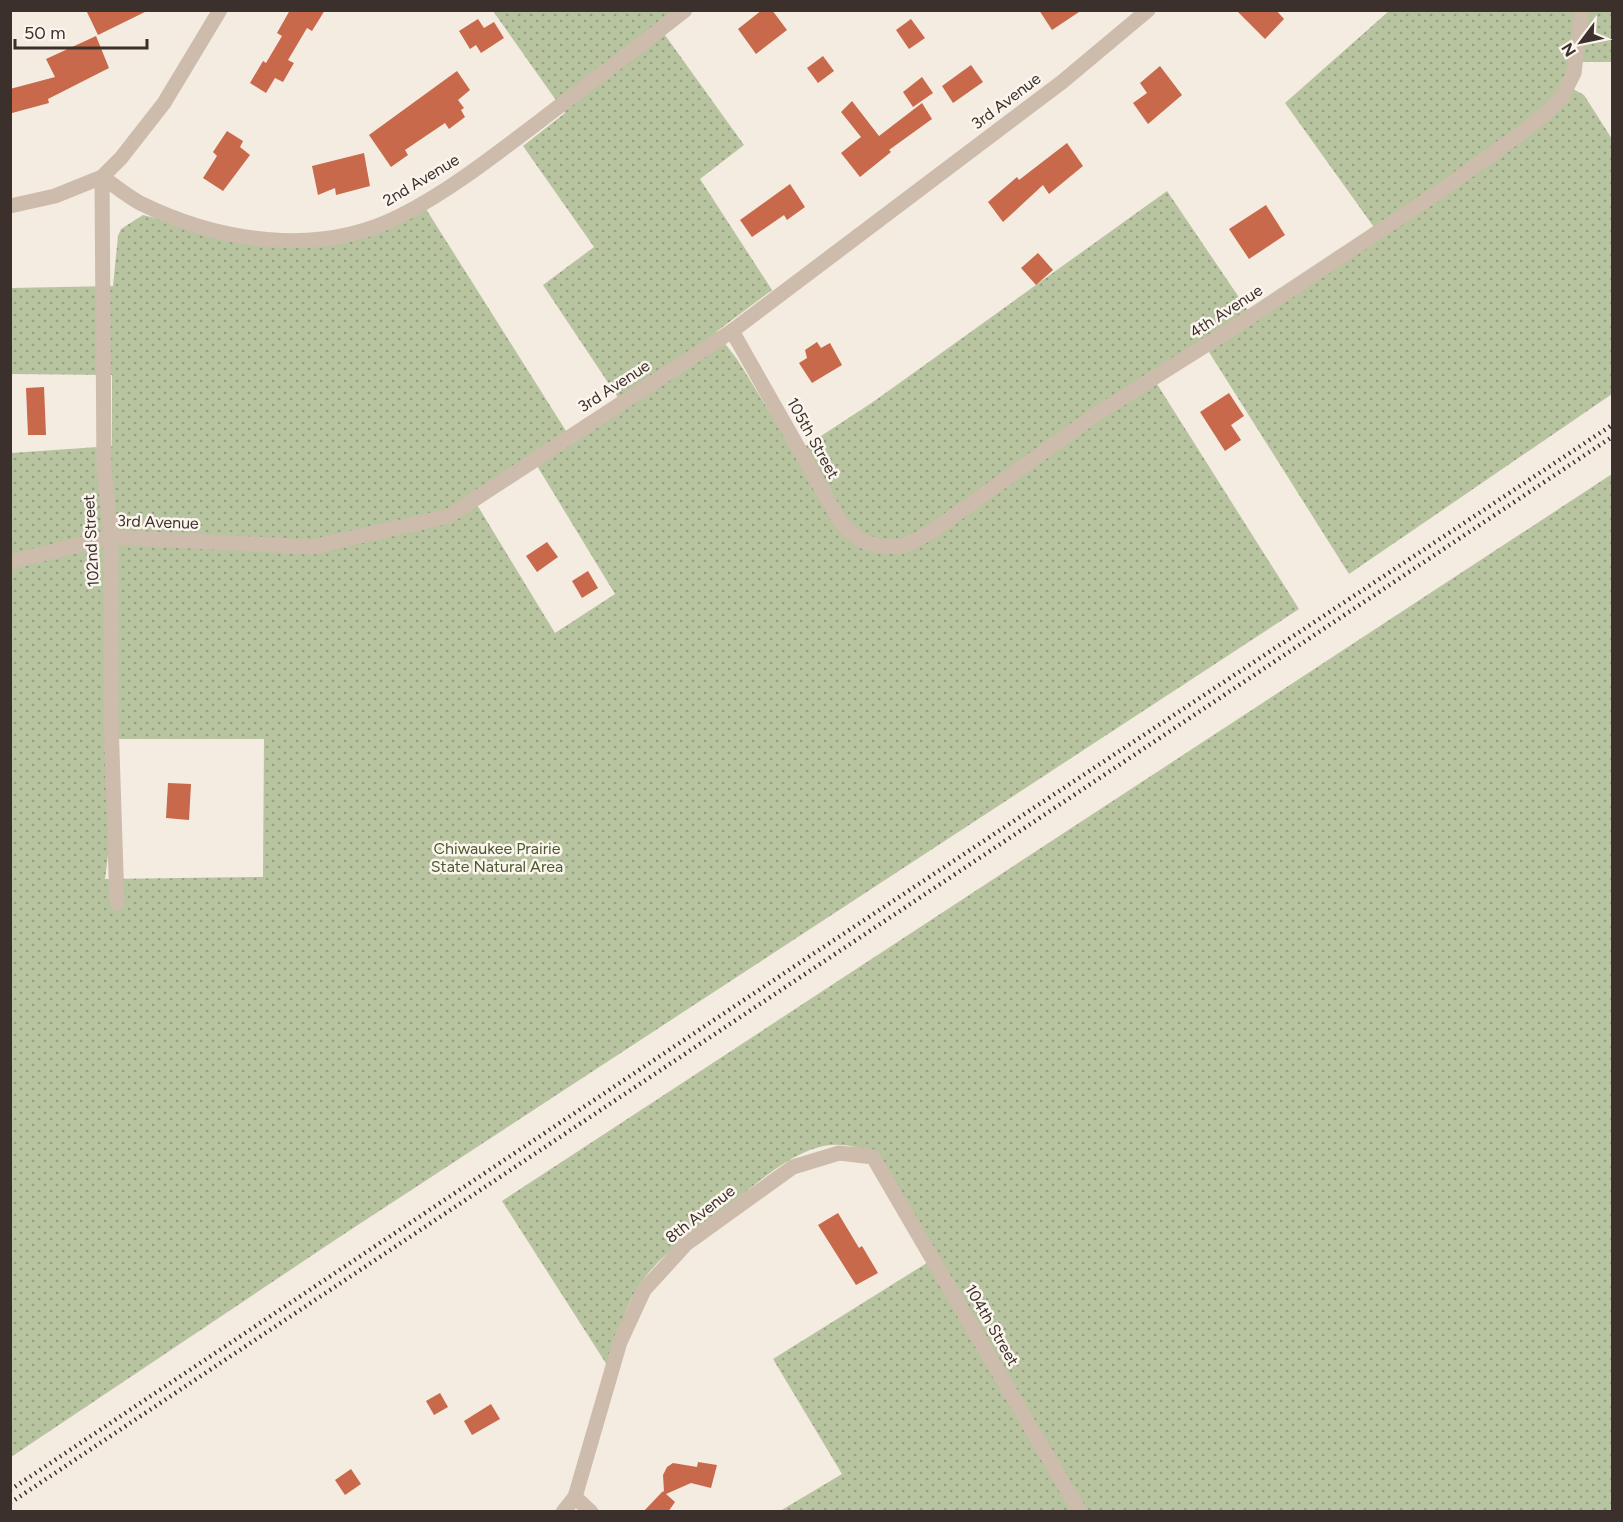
<svg xmlns="http://www.w3.org/2000/svg" width="1623" height="1522" font-family="Figtree,sans-serif">
	<style>
		.green { fill: url(#green-dots); fill-rule: evenodd }
		.building { fill: #c8694b }
		.lines { fill: none; stroke-linecap: round; stroke-linejoin: round }
		.minor { stroke: #cdbbac; stroke-width: 15 }
		.rail { stroke: #3b302b; stroke-width: 4.5; stroke-dasharray: 1.5 4.5; stroke-linecap: butt }
		.labels { text-anchor: middle; dominant-baseline: central; stroke-width: 5; stroke-linejoin: round; paint-order: stroke }
		.street-label { font-size: 16px; fill: #3b302b; stroke: #fbf5ee }
		.park-label { font-size: 16px; fill: #4a5a2e; stroke: #fbf5ee }
	</style>
	<defs>
		<pattern id="green-dots" width="8" height="8" patternUnits="userSpaceOnUse" patternTransform="scale(1.5)"><rect width="8" height="8" fill="#b8c4a0"/><path d="M2 2h.1M6 6h.1" fill="none" stroke="#97a083" stroke-width="1.8" stroke-linecap="round"/></pattern>
	</defs>
	<rect width="100%" height="100%" fill="#f4ebe1"/>
	<g class="green">
		<path d="M493,11H674L657,24L744,145L700,179L772,290L716,332L737,359L795,453L873,402L1167,191L1255,321L1381,237L1285,103L1389,11H1612V62H1571L1562,83L1584,95L1612,139V394L1349,574L1202,341L1150,373L1299,609L338,1238L11,1457V453L112,446V375L11,374V288L113,286L118,236L121,229L143,215L271,247L426,209L566,431L625,408L543,285L594,247L523,146L565,113ZM531,456L615,594L555,633L471,495ZM105,739H264L263,877L105,879L109,847Z"/>
		<path d="M1612,474V1511H780L842,1474L773,1359L938,1256L871,1154C851,1143 831,1142 810,1150C782,1161 757,1183 734,1201C700,1227 660,1252 637,1289C623,1312 616,1340 607,1365L502,1201Z"/>
	</g>
	<g class="building">
		<path d="M86,10H149L98,35Z"/>
		<path d="M290,10H325L312,31L307,28L288,60L294,63L283,82L275,78L266,93L250,83L263,61L266,63L282,36L277,33Z"/>
		<path d="M762,10H772L787,30L756,54L738,29Z"/>
		<path d="M1039,10H1082L1052,30Z"/>
		<path d="M1236,10H1276L1284,19L1265,39Z"/>
		<path d="M478,19L484,28L494,22L504,38L481,53L476,45L470,49L459,31Z"/>
		<path d="M911,19L925,38L909,49L896,30Z"/>
		<path d="M96,36L109,68L48,99L49,103L12,113L10,89L55,77L46,59Z"/>
		<path d="M823,56L834,71L818,83L807,68Z"/>
		<path d="M971,65L983,82L953,103L942,86Z"/>
		<path d="M1160,66L1182,95L1148,124L1133,103L1147,93L1140,83Z"/>
		<path d="M457,71L470,90L458,100L464,108L461,110L465,117L449,129L445,123L405,150L408,155L391,167L369,135Z"/>
		<path d="M922,77L933,93L913,107L903,92Z"/>
		<path d="M852,101L879,136L922,103L932,119L889,150L891,152L860,177L841,153L861,137L841,112Z"/>
		<path d="M227,131L243,141L240,147L250,155L223,191L203,178L217,156L213,152Z"/>
		<path d="M1067,143L1083,166L1049,194L1043,185L1003,222L988,202L1017,177L1019,180Z"/>
		<path d="M364,153L370,186L336,195L335,188L318,195L312,166Z"/>
		<path d="M790,184L805,207L787,220L784,215L752,237L740,220Z"/>
		<path d="M1266,205L1285,235L1249,259L1229,229Z"/>
		<path d="M1038,253L1053,270L1036,285L1021,268Z"/>
		<path d="M817,342L821,348L830,343L842,365L812,383L799,363L807,358L805,350Z"/>
		<path d="M44,387L46,435H28L26,388Z"/>
		<path d="M1229,393L1244,416L1231,425L1241,440L1225,451L1200,412Z"/>
		<path d="M547,542L558,557L537,572L526,556Z"/>
		<path d="M588,571L598,588L582,598L572,581Z"/>
		<path d="M168,783L191,784L189,820L166,818Z"/>
		<path d="M838,1213L859,1248L862,1246L878,1273L856,1285L818,1225Z"/>
		<path d="M440,1393L448,1407L434,1415L426,1401Z"/>
		<path d="M491,1404L500,1419L472,1435L464,1421Z"/>
		<path d="M698,1462L717,1465L711,1488L691,1483L666,1494L675,1502L668,1512H643L663,1491L664,1492L663,1475L667,1467L673,1463L697,1467Z"/>
		<path d="M351,1469L361,1484L345,1495L335,1480Z"/>
	</g>
	<g class="lines">
		<g class="minor">
			<path d="M102,177L104,468L111,537V720L117,903"/>
			<path d="M102,177C114,185 127,196 140,203C219,242 320,258 402,215C451,190 496,154 540,121C588,84 637,48 685,10"/>
			<path d="M10,206L55,196L102,177L121,158L164,103L220,10"/>
			<path d="M732,331L841,523L852,534L865,542L878,546H903L918,539L937,528L1098,413L1230,330L1446,187L1517,136L1545,114L1562,97L1574,73L1582,10"/>
			<path d="M10,562L111,537L312,547L449,516L732,331L1062,82L1148,10"/>
			<path d="M575,1497L591,1512"/>
			<path d="M563,1512L575,1497L620,1342L644,1290L686,1244L793,1167L839,1153L873,1157L1080,1512"/>
		</g>
		<g class="rail">
			<path d="M10,1490L801,962L1612,425"/>
			<path d="M10,1503L1612,437"/>
		</g>
	</g>
	<g class="labels">
		<g class="street-label">
			<text transform="translate(1006 101) rotate(-37)">3rd Avenue</text>
			<text transform="translate(421 180) rotate(-31)">2nd Avenue</text>
			<text transform="translate(1226 311) rotate(-33)">4th Avenue</text>
			<text transform="translate(614 386) rotate(-33)">3rd Avenue</text>
			<text transform="translate(813 438) rotate(61)">105th Street</text>
			<text transform="translate(158 522) rotate(2)">3rd Avenue</text>
			<text transform="translate(91 541) rotate(-93)">102nd Street</text>
			<text transform="translate(700 1214) rotate(-38)">8th Avenue</text>
			<text transform="translate(992 1325) rotate(60)">104th Street</text>
		</g>
		<g class="park-label">
			<text x="497" y="848">Chiwaukee Prairie<tspan x="497" dy="18">State Natural Area</tspan></text>
		</g>
	</g>
	<rect width="1623" height="1522" fill="none" stroke="#3b302b" stroke-width="24"/>
	<g transform="translate(1581 42) rotate(238)" stroke="#fbf5ee" stroke-width="4.5" paint-order="stroke">
	<path d="M0-4.5L10 22L0 15L-10 22Z" fill="#3b302b"/>
	<text y="-9" font-size="16" font-weight="bold" text-anchor="middle" fill="#3b302b">N</text>
	</g>
	<path d="M15 39v9h132v-9" fill="none" stroke="#3b302b" stroke-width="3"/>
	<text x="24" y="39" font-size="18" fill="#3b302b" stroke="#fbf5ee" stroke-width="4.5" paint-order="stroke">50 m</text>
</svg>
